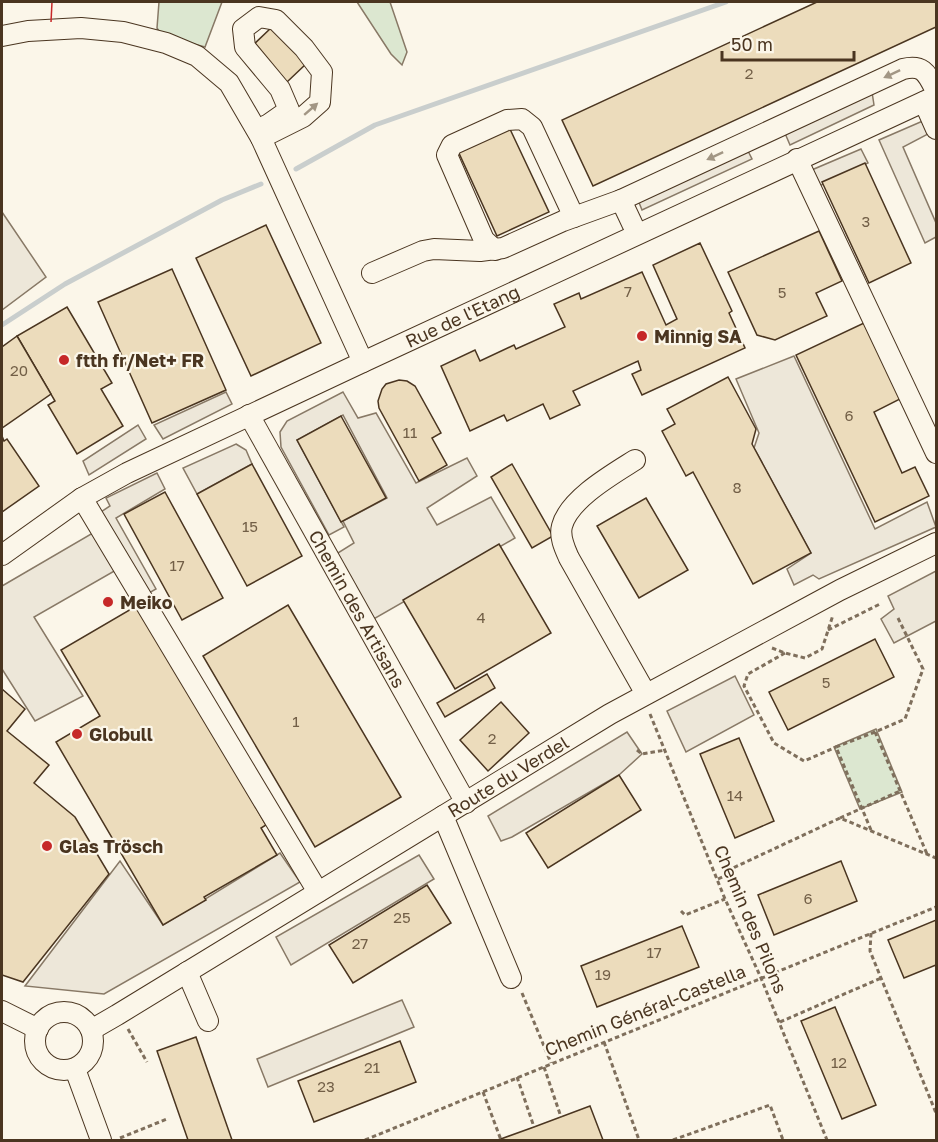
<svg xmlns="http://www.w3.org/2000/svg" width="938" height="1142" font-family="'Golos Text',sans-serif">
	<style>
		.green { fill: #dce7d0; stroke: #887966; stroke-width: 1.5 }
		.parking { fill: #ede7d9; stroke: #887966; stroke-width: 1.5 }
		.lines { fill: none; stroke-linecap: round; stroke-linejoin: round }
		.stream { stroke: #c9cecd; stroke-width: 5 }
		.building { fill: #ecdcbc; stroke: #4a3520; stroke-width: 1.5 }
		.minor-casing { stroke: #4a3520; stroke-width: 22 }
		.path { stroke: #7f6f5c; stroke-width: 3; stroke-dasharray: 4.5 3; stroke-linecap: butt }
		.minor { stroke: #fbf6e9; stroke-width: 20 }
		.power { stroke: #c62828; stroke-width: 1.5; stroke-dasharray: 21 4.5 3 4.5; stroke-linecap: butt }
		.oneway { fill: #a29684 }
		.poi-dot { fill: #c62828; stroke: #fbf6e9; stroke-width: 2 }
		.labels { text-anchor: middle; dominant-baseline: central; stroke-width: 4.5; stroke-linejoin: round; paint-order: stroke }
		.number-label { font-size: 15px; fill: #725f47 }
		.street-label { font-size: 18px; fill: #4a3520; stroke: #fbf6e9 }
		.poi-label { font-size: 18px; font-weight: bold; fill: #4a3520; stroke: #fbf6e9; text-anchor: start }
	</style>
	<rect width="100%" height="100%" fill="#fbf6e9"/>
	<g class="green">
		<path d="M159,2H222L205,47L190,43H166L157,28Z"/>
		<path d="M357,2H390L407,52L402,65L391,54Z"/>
		<path d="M876,729L902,792L860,809L834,747Z"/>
	</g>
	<g class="parking">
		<path d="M872,92L874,105L790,145L784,131Z"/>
		<path d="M925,120L930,133L903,147L936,223V237L925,243L879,140Z"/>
		<path d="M747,149L752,159L642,210L638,200Z"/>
		<path d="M861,149L868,163L815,188L807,172Z"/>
		<path d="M2,212L46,277L2,310Z"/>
		<path d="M794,356L875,529L927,502L936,527L819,579L813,575L794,585L787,569L811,553L754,448L759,433L736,379Z"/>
		<path d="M226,392L232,404L163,439L154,425Z"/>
		<path d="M343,392L358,418L376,413L416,483L467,458L477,476L427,508L437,525L491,497L515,538L365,624L333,556L354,543L343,521L387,498L343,415L297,440L344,527L329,535L281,447L280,432L287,421Z"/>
		<path d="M138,425L146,439L89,475L83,461Z"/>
		<path d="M236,444L246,450L252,464L197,494L183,468Z"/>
		<path d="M157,473L165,489L116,518L156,589L137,600L116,570L34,617L83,696L35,721L2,669V586L93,533L87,521L110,506L106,498Z"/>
		<path d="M936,571V621L894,643L881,619L894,609L888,596Z"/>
		<path d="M735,676L754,715L686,752L667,711Z"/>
		<path d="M627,732L642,754L619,775L512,837L501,841L488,816Z"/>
		<path d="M280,853L300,882L104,994L25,986L120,861L163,925Z"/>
		<path d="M419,855L434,879L291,965L276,937Z"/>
		<path d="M402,1000L414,1027L268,1087L257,1059Z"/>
	</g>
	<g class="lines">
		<g class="stream">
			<path d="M296,169L375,125L726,2"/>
			<path d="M2,325L65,284L222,200L261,184"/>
		</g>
	</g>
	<g class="building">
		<path d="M817,2H936V27L593,186L562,120Z"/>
		<path d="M272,27L307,63L287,82L252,46Z"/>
		<path d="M509,127L549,212L497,236L458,151Z"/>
		<path d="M865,163L911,263L869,283L822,182Z"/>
		<path d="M266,225L321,343L251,376L196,258Z"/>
		<path d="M819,231L842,281L816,293L827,316L775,340L757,335L728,272Z"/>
		<path d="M700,243L732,311L729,313L745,348L642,395L632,374L641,370L638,361L573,391L580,405L550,419L543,404L507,421L504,415L470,431L441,366L475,350L480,361L514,345L516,349L565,327L554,304L579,293L581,299L642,272L666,325L677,319L653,265Z"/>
		<path d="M172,269L226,390L152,423L98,302Z"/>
		<path d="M67,307L112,383L101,389L123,426L77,454L48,405L55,401L17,336Z"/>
		<path d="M864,323L900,399L874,412L902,473L915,467L929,496L875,522L796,355Z"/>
		<path d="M17,336L51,394L2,428V347Z"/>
		<path d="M728,377L756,429L752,444L811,553L753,584L693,472L686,476L662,431L675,424L667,409Z"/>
		<path d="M399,380L407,381L415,386L441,433L432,438L447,465L419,481L379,408L378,401L382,389L386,384Z"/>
		<path d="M341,416L386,498L341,522L297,440Z"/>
		<path d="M2,436L4,441L7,439L39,486L2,512Z"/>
		<path d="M252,464L302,556L247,586L197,494Z"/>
		<path d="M512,464L553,536L532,548L491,477Z"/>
		<path d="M165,492L223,598L182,620L124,514Z"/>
		<path d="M646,498L688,570L639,598L597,526Z"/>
		<path d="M499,544L551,633L455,689L403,600Z"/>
		<path d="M138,605L266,825L261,828L277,855L204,897L206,900L163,925L56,742L100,716L61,650Z"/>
		<path d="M288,605L401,797L315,847L203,656Z"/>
		<path d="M875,639L894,677L788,730L769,692Z"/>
		<path d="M487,674L495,688L445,717L437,703Z"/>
		<path d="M2,689L25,709L7,731L49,765L34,783L75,817L109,874L23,982L2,975Z"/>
		<path d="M501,702L529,733L488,771L460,740Z"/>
		<path d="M739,738L774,821L735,838L700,754Z"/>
		<path d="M619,775L641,810L548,868L526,833Z"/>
		<path d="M841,861L857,901L774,935L758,895Z"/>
		<path d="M427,885L451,923L353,983L329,945Z"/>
		<path d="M936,920V965L904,978L888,940Z"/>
		<path d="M682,926L699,967L597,1007L581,966Z"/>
		<path d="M835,1007L876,1105L842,1119L801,1021Z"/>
		<path d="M196,1037L232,1140H188L157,1051Z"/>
		<path d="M400,1041L416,1082L314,1122L298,1081Z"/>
		<path d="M590,1106L603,1140H498L534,1127Z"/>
	</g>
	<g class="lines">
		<defs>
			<g id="minor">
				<path d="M2,36L28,31L81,28L123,32L166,43L197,56L229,83L261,138L363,362"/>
				<path d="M924,102L936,129"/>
				<path d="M257,130L269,124L289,110L280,89L245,47L243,29L259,17L276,20L304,48L322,72L320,102L303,117L261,138"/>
				<path d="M797,159L936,453"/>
				<path d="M621,200L637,234"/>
				<path d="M495,250L484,240L447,155L452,145L507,120L522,119L532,127L574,217"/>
				<path d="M372,273L423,251L434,249L480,251L503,248L563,221L621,200L903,69C924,64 927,74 936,91"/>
				<path id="s1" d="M249,415L466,803"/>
				<path d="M635,460C613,474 569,499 562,526C559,537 565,549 569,558L646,694"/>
				<path d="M82,498L318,892"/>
				<path id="s2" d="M2,555L82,498L127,473L363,362L936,96"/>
				<path d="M443,816L511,978"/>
				<path d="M187,972L208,1021"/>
				<path d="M2,1011L38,1029"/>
				<circle cx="64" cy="1041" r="29"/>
				<path id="s3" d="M91,1030L117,1015L610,714L840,590L936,543"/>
				<path d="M75,1069L101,1140"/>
			</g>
		</defs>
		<use href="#minor" class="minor-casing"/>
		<g class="path">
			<path d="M898,618L923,669L905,719L875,732L927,854"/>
			<path d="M828,630L880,604"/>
			<path d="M772,648L785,653L805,658L822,649L833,615"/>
			<path d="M785,653L748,674L744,686L774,743L804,761L836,747"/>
			<path d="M650,714L725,899L761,978L827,1140"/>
			<path d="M637,750L642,754L666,750"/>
			<path d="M840,818L900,791"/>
			<path d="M871,830L836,747L875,732"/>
			<path d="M718,879L734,872L733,868L840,818L936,858"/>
			<path d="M681,911L685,915L725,899"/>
			<path d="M871,933L870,951L936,1113"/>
			<path d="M522,993L551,1063"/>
			<path d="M780,1022L881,978"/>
			<path d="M128,1029L147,1062"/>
			<path d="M604,1042L639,1140"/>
			<path d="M544,1067L561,1117"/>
			<path d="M517,1077L534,1127"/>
			<path d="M483,1092L501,1140"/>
			<path d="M120,1138L167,1119"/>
			<path d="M365,1140L936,907"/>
			<path d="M673,1140L770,1105L783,1140"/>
		</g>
		<use href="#minor" class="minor"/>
		<path class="power" d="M51,22L52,2"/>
	</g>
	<defs><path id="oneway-solid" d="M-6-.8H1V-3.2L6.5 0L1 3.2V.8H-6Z" transform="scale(1.5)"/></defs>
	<g class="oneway">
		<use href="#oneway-solid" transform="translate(892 74) rotate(155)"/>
		<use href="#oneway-solid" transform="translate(311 109) rotate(-41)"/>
		<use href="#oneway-solid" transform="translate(715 156) rotate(155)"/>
	</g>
	<g class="poi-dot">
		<circle cx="642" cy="336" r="6"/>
		<circle cx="64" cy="360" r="6"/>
		<circle cx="108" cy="602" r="6"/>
		<circle cx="77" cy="734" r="6"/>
		<circle cx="47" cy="846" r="6"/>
	</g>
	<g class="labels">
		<g class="number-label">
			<text x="749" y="73">2</text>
			<text x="866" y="221">3</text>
			<text x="628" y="291">7</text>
			<text x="782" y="292">5</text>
			<text x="19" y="370">20</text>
			<text x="849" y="415">6</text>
			<text x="410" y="432">11</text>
			<text x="737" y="487">8</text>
			<text x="250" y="526">15</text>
			<text x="177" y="565">17</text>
			<text x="481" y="617">4</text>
			<text x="826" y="682">5</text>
			<text x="296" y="721">1</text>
			<text x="492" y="738">2</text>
			<text x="735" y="795">14</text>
			<text x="808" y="898">6</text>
			<text x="402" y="917">25</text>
			<text x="360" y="943">27</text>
			<text x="654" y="952">17</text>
			<text x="603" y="974">19</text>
			<text x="839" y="1062">12</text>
			<text x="372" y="1067">21</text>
			<text x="326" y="1086">23</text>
		</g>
		<g class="street-label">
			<text stroke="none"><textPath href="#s2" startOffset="520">Rue de l'Etang</textPath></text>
			<text stroke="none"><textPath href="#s1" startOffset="222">Chemin des Artisans</textPath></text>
			<text stroke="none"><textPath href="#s3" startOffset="488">Route du Verdel</textPath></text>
			<text transform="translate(751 919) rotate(67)">Chemin des Pilons</text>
			<text transform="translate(645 1010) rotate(-22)">Chemin Général-Castella</text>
		</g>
		<g class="poi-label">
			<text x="654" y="336">Minnig SA</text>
			<text x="76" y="360">ftth fr/Net+ FR</text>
			<text x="120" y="602">Meiko</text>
			<text x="89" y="734">Globull</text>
			<text x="59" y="846">Glas Trösch</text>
		</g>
	</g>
	<rect width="938" height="1142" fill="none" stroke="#4a3520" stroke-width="6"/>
	<path d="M722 51v9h132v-9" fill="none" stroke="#4a3520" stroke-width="3"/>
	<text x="731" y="51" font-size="18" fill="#4a3520" stroke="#fbf6e9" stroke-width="4.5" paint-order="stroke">50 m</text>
</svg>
